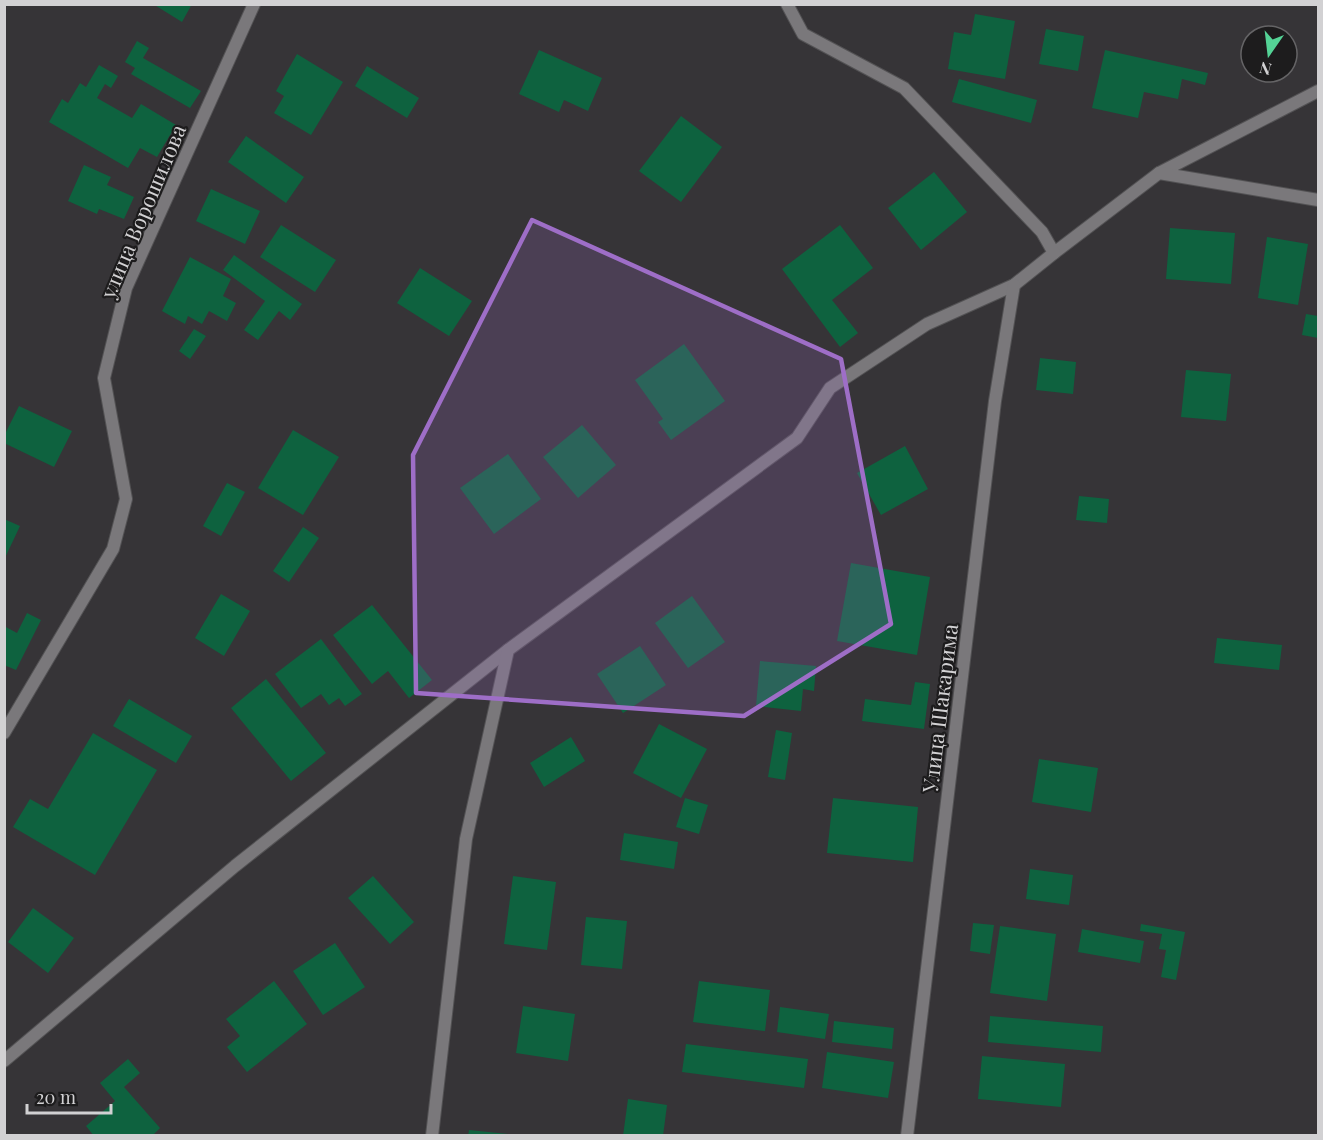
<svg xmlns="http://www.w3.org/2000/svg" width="1323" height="1140" font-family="'Playfair Display',serif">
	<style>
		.building { fill: #0e623f }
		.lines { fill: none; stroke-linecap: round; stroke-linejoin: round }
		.street-casing { stroke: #535254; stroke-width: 14 }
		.street { stroke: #7a787b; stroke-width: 12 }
		.marked { fill: #9e6ec7; fill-opacity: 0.2; stroke: #9e6ec7; stroke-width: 4.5; stroke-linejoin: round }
		.labels { text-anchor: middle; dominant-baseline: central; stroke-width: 4.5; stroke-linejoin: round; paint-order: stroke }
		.street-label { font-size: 21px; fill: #d2d1d3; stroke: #1d1c1d }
	</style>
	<rect width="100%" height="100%" fill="#363437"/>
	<g class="building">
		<path d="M153,4H192L182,22Z"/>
		<path d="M975,14L1015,21L1005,79L948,69L954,32L971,35Z"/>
		<path d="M1046,29L1084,36L1078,71L1039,64Z"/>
		<path d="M137,41L149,48L143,58L201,91L190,108L131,74L135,68L125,62Z"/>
		<path d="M539,50L602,78L588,111L564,100L559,112L519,94Z"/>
		<path d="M1105,50L1208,73L1205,85L1182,79L1178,99L1144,92L1138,118L1092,108Z"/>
		<path d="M297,54L343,82L311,135L274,113L284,96L276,91Z"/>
		<path d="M99,65L118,76L111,88L105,84L97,98L132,118L141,104L176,125L157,157L140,148L128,168L49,122L62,99L68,103L80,83L86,87Z"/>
		<path d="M367,66L419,98L407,118L355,86Z"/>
		<path d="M959,79L1037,100L1031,123L952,102Z"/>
		<path d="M681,116L722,147L681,202L639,171Z"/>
		<path d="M246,136L304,177L286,203L228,162Z"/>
		<path d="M84,165L111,177L107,185L134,197L124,219L99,209L97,214L68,201Z"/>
		<path d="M934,172L967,212L921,250L888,208Z"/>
		<path d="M211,189L260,211L245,244L196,221Z"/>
		<path d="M281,225L336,260L315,292L260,257Z"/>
		<path d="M840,225L873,268L832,300L858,333L840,347L782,269Z"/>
		<path d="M1170,228L1235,233L1231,284L1166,279Z"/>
		<path d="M1267,237L1308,244L1298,305L1258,298Z"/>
		<path d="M234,255L302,304L290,320L279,311L258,340L244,330L265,301L223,270Z"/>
		<path d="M190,257L231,279L223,296L236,303L227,321L209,311L202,324L188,316L185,324L162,311Z"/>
		<path d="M420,268L472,301L449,336L397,303Z"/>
		<path d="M1306,314L1318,316V338L1302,335Z"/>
		<path d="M194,329L206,336L190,359L179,351Z"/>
		<path d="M684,344L725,401L671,440L658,422L663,419L635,380Z"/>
		<path d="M1040,358L1076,362L1073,394L1036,390Z"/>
		<path d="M1186,370L1231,374L1226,421L1181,417Z"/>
		<path d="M19,406L72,431L54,467L4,443V436Z"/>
		<path d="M582,425L616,465L578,498L543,457Z"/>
		<path d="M293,430L339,457L303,515L258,488Z"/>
		<path d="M905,446L928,489L881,515L857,473Z"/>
		<path d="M508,454L541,499L494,534L460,488Z"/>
		<path d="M227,483L245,492L221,536L203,526Z"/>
		<path d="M1079,496L1109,499L1107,523L1076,520Z"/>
		<path d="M4,519L20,526L4,560Z"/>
		<path d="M303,527L319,538L289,582L273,571Z"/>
		<path d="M851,563L930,577L917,655L837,641Z"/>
		<path d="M221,594L250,611L224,656L195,638Z"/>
		<path d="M692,596L725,642L688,668L655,623Z"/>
		<path d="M372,605L432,680L409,698L388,671L372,684L333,635Z"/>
		<path d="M27,613L41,620L16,670L4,665V626L17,633Z"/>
		<path d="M1217,638L1282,645L1279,670L1214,663Z"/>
		<path d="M321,639L362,694L345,706L339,698L329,705L321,694L301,708L275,674Z"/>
		<path d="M640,646L666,685L623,713L597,674Z"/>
		<path d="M760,661L816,666L814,691L803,689L801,711L756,706Z"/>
		<path d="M266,679L326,753L291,781L231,708Z"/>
		<path d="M915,682L930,684L924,729L862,721L865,699L911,705Z"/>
		<path d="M129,699L192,736L176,763L113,726Z"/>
		<path d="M659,724L707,749L681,798L633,773Z"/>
		<path d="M776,730L792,733L785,780L768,777Z"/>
		<path d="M93,733L157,770L95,875L13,827L30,799L48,809Z"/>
		<path d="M571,737L585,761L544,787L530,763Z"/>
		<path d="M1039,759L1098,768L1091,812L1032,802Z"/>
		<path d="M685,798L708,805L699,834L676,827Z"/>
		<path d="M833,798L918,807L913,862L827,853Z"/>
		<path d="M624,833L678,842L674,869L620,860Z"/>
		<path d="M1030,869L1073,875L1069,905L1026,899Z"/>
		<path d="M373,876L414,922L390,944L348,898Z"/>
		<path d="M513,876L556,882L547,950L504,944Z"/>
		<path d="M33,908L74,938L48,973L8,942Z"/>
		<path d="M586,917L627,921L622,969L581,965Z"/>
		<path d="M973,923L994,925L990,954L970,951Z"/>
		<path d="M1141,924L1185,932L1176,980L1161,977L1166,950L1159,949L1162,934L1140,931Z"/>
		<path d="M1000,926L1056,934L1047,1001L990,993Z"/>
		<path d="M1082,929L1144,941L1140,963L1078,952Z"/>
		<path d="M335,943L365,987L323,1015L293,971Z"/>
		<path d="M274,981L307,1024L247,1072L227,1047L240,1036L226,1019Z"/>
		<path d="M699,981L770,990L765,1031L693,1022Z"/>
		<path d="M523,1006L575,1014L568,1061L516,1053Z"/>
		<path d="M780,1007L829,1014L825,1039L777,1032Z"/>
		<path d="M990,1016L1103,1026L1101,1052L988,1042Z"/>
		<path d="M834,1021L894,1028L892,1049L832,1042Z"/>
		<path d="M686,1044L808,1059L804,1088L682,1072Z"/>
		<path d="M827,1052L894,1062L888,1098L822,1088Z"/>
		<path d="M982,1056L1065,1064L1061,1107L978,1099Z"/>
		<path d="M128,1059L140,1073L124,1087L160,1128L152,1136H94L86,1126L115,1101L100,1083Z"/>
		<path d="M628,1099L667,1105L663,1136H623Z"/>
		<path d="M469,1130L508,1134V1136H468Z"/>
	</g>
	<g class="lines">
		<defs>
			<g id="street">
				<path d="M1159,173L1318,91"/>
				<path d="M1054,253L1159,173L1318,200"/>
				<path d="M4,733L113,549L126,499L104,378L126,288L254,4"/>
				<path d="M4,1061L235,866L508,650"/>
				<path d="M432,1136L466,839L508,650L797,438L830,388L927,324L1014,285L1054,253L1042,232L904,88L803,34L787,4"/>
				<path d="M907,1136L995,401L1014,285"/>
			</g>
		</defs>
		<use href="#street" class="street-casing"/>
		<use href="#street" class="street"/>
	</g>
	<path class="marked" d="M532,220L841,359L891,624L744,716L416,693L413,455Z"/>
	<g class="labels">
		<g class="street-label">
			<text transform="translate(142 211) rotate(-67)">улица Ворошилова</text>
			<text transform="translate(939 708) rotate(-83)">Улица Шакарима</text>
		</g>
	</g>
	<rect width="1323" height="1140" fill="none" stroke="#d2d1d3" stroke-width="12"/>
	<g transform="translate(1269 54) rotate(194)"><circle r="28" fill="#1d1c1d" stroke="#656466" stroke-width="1.5"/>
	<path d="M0-4.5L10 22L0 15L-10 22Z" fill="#54d396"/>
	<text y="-9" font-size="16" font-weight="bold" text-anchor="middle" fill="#d2d1d3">N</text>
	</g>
	<path d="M27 1104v9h84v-9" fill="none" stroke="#d2d1d3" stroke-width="3"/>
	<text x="36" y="1104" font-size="18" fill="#d2d1d3" stroke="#1d1c1d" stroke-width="4.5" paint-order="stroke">20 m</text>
</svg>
